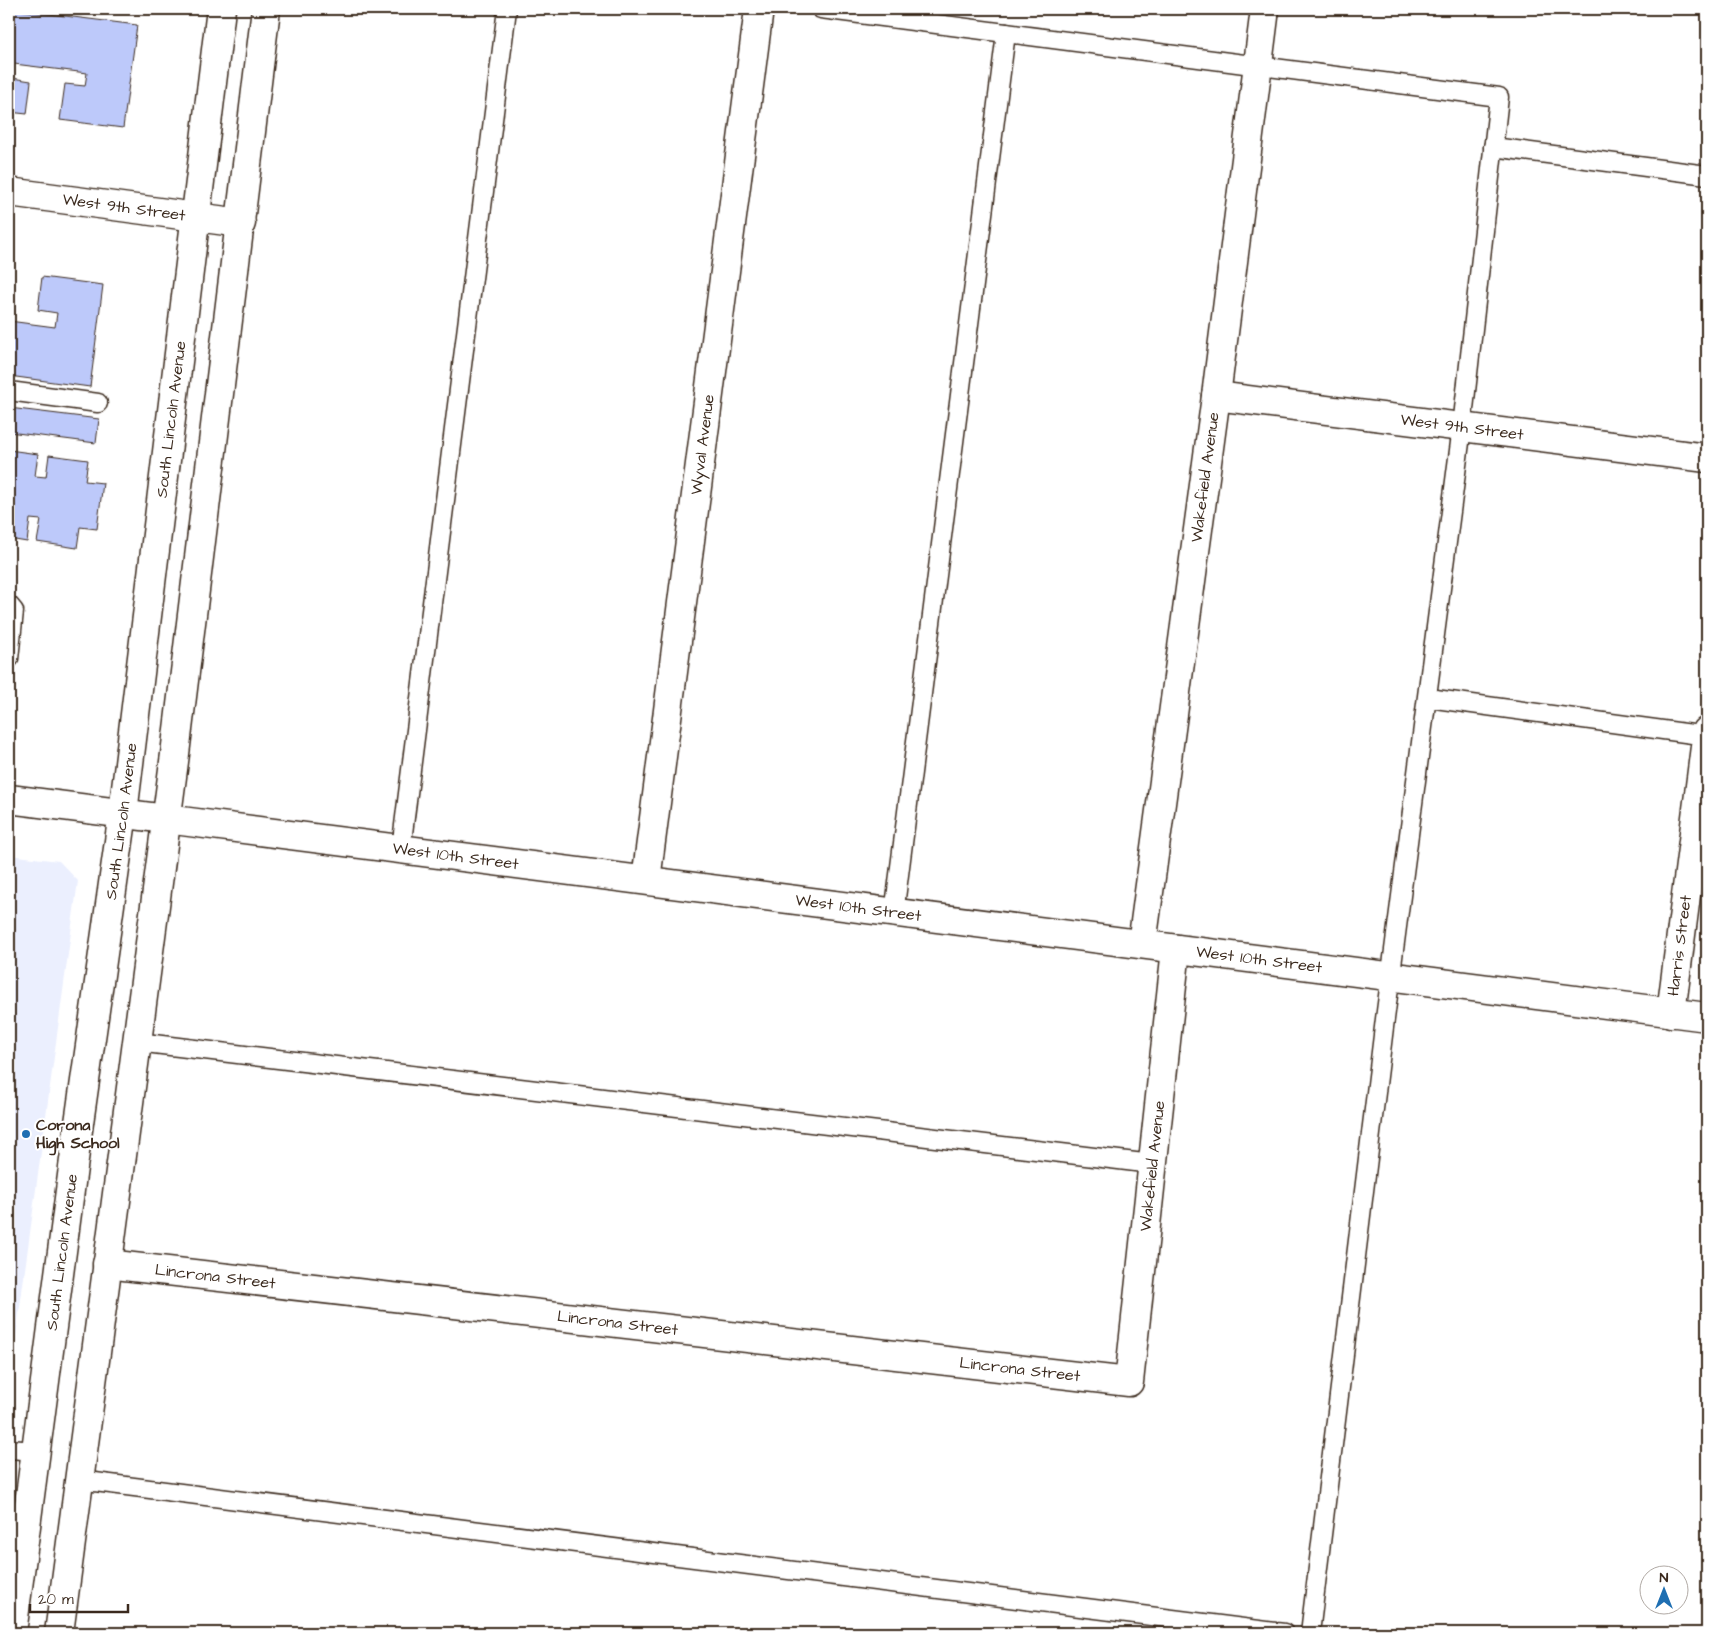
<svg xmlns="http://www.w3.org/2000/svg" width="1716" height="1642" font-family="'Architects Daughter',sans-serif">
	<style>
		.built { fill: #ebeffe }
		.building { fill: #bdc9fa; stroke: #3b2a1e }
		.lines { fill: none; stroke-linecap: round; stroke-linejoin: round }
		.service-casing { stroke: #3b2a1e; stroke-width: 21 }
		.minor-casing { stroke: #3b2a1e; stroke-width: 31 }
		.tertiary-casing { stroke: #3b2a1e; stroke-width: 31 }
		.secondary-casing { stroke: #3b2a1e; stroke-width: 31 }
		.service { stroke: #fff; stroke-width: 18 }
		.minor { stroke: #fff; stroke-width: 28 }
		.tertiary { stroke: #fff; stroke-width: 28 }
		.secondary { stroke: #fff; stroke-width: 28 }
		.poi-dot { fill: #1f6fb2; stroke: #fff; stroke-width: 2 }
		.labels { text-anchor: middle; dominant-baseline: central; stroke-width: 4; stroke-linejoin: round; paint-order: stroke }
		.street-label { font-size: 16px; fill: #3b2a1e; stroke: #fff }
		.poi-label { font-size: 16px; font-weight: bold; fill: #3b2a1e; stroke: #fff; text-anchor: start }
	</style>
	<rect width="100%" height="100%" fill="#fff"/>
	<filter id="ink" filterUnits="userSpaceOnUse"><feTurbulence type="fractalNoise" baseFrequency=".02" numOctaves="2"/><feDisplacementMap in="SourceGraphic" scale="10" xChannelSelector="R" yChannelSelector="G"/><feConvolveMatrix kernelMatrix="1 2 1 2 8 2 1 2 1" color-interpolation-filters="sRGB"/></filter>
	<g filter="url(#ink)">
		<path class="built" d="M9,855L59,861L78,881L9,1387Z"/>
		<g class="building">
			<path d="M9,9L137,25L123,128L60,120L65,84L85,86L87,73L14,64L12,78L31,81L27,114L9,112Z"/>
			<path d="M42,277L103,285L90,387L9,376V321L55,327L57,313L38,310Z"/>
			<path d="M9,408L99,419L96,443L9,432Z"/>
			<path d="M9,450L38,454L35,476L46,477L49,455L88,460L85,481L103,483L97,529L80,527L77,548L37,542L41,520L30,519L27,542L9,539Z"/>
		</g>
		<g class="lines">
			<defs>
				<g id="service">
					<path d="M821,9L1499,97L1462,427L1385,1019L1310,1633"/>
					<path d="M1493,147L1707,175"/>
					<path d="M9,391L98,403"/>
					<path d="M9,605L14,611L9,659"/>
					<path d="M1428,698L1707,736"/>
					<path d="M401,849L507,9"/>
					<path d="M894,914L1006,33"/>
					<path d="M137,1042L1152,1164"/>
					<path d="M9,1449L36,1451"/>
					<path d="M79,1480L1284,1633"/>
				</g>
				<g id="minor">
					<path id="s1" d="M9,192L241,223"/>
					<path id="s2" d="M1216,396L1707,458"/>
					<path id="s3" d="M646,880L759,9"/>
					<path id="s4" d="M1142,944L1216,396L1265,9"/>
					<path id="s5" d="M1671,1013L1707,731"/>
					<path id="s6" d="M107,1264L1129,1382L1176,949"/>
				</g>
				<g id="tertiary">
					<path id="s7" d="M166,819L1707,1017"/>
				</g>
				<g id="secondary">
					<path d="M9,799L166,819"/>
					<path id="s8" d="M12,1633L77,1137L123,813L221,9"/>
					<path d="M59,1633L175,754L266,9"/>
				</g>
			</defs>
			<use href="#service" class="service-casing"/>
			<use href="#minor" class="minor-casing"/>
			<use href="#tertiary" class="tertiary-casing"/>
			<use href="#secondary" class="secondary-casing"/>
			<use href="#service" class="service"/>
			<use href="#minor" class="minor"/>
			<use href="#tertiary" class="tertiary"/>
			<use href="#secondary" class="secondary"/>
		</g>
	</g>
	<circle class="poi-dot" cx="26" cy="1134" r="5"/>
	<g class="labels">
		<g class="street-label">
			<text stroke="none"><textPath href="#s1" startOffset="116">West 9th Street</textPath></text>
			<text stroke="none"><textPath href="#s8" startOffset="1224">South Lincoln Avenue</textPath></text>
			<text stroke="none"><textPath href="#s2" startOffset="248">West 9th Street</textPath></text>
			<text stroke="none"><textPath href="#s3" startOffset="439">Wyval Avenue</textPath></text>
			<text stroke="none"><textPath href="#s4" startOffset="471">Wakefield Avenue</textPath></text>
			<text stroke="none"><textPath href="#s8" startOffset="819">South Lincoln Avenue</textPath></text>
			<text stroke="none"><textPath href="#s7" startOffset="292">West 10th Street</textPath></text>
			<text stroke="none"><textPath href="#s7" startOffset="698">West 10th Street</textPath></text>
			<text stroke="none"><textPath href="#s5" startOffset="68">Harris Street</textPath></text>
			<text stroke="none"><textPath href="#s7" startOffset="1102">West 10th Street</textPath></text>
			<text stroke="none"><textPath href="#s6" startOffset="1246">Wakefield Avenue</textPath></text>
			<text stroke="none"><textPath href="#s8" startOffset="384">South Lincoln Avenue</textPath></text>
			<text stroke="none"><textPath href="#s6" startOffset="109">Lincrona Street</textPath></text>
			<text stroke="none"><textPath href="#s6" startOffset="514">Lincrona Street</textPath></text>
			<text stroke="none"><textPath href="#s6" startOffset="919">Lincrona Street</textPath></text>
		</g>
		<g class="poi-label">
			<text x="36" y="1125">Corona<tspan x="36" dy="18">High School</tspan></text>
		</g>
	</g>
	<rect width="1716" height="1642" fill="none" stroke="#fff" stroke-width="30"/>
	<rect x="15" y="15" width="1686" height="1612" fill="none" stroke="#3b2a1e" stroke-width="2" filter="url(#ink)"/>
	<g transform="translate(1664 1590)"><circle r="24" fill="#ffffff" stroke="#b1aaa5"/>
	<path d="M0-4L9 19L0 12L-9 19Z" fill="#1f6fb2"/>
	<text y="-8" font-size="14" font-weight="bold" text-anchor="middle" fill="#3b2a1e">N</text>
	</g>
	<path d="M30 1604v8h98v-8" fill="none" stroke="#3b2a1e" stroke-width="2.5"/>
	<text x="38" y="1604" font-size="15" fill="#3b2a1e" stroke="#ffffff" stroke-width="4" paint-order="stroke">20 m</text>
</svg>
